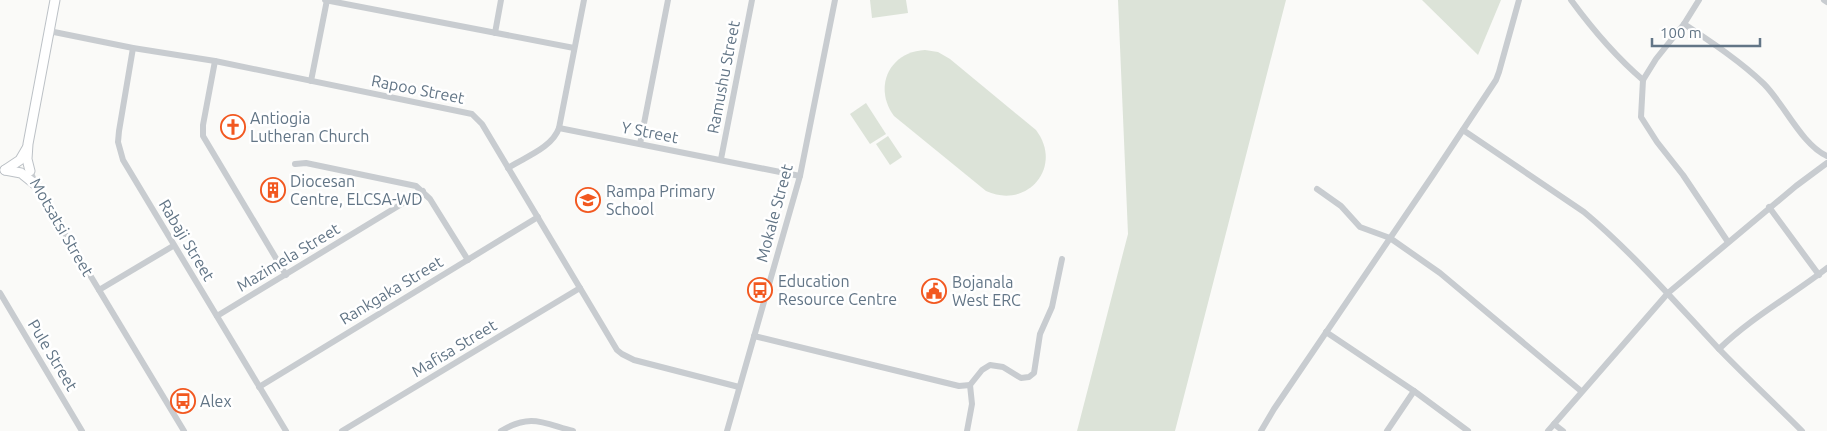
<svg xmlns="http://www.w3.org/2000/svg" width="1827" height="431" font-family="Ubuntu,sans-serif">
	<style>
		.green { fill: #dce3d8 }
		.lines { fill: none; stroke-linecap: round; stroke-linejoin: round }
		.secondary-casing { stroke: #bcc1c6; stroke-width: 11 }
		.street { stroke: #c8ccd0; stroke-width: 6 }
		.secondary { stroke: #fff; stroke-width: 9 }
		.labels { text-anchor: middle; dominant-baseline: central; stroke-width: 5; stroke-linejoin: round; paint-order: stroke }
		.street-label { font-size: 16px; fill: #627586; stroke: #fff }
		.poi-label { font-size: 16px; fill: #627586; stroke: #fff; text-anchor: start }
	</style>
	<rect width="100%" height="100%" fill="#fafaf8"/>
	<g class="green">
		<path d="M870,0H906L908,13L872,18Z"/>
		<path d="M1118,0H1286L1175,431H1077L1128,234Z"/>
		<path d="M1422,0H1501L1478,55Z"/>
		<path d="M925,50L938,52L950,59L1036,130C1064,167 1027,210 986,191L894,116C873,87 889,52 925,50Z"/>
		<path d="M866,103L886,134L870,144L850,114Z"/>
		<path d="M888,136L902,157L890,165L876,144Z"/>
	</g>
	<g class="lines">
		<defs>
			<g id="secondary">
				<path d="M5,170L20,160L27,148"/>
				<path d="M5,170L21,173L36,185"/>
				<path d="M30,171L27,159L28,144L55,0"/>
			</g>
		</defs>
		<use href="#secondary" class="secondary-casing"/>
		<g class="street">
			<path d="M325,0L574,48"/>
			<path d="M1571,0C1593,30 1615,56 1643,80"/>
			<path d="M1699,0L1684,24L1656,59L1643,80L1641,117L1657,142L1683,175L1728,242"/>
			<path d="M1824,0L1827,2"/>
			<path d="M1684,24C1711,42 1740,61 1764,84C1784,104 1802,145 1827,156"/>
			<path d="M49,31L133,48L215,61L472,114L482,124L617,350L622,354L634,360L739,387"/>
			<path d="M495,33L501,0"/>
			<path d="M133,48L119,131L118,142L123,160L286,431"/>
			<path d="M215,61L203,125V136L286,275"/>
			<path d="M311,81L327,0"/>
			<path d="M559,128L584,0"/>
			<path d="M1463,130L1584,212C1633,253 1675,302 1718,348C1745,376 1774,403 1802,431"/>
			<path d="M640,144L668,0"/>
			<path d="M721,159L752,0"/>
			<path d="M295,164L306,163L416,186L430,199L468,260"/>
			<path d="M508,168C525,157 552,148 559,128L800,176"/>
			<path d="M30,171L36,185L55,217L184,431"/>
			<path d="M1317,189L1341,206L1360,227L1390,238L1440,273L1581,391"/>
			<path d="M1769,207L1819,275"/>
			<path d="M99,290L173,246"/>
			<path d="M0,293L82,431"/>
			<path d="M217,316L423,191"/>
			<path d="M1326,332L1414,391L1468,431"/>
			<path d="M754,336L959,386L970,385L982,370L990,365L1003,367L1021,378L1029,377L1034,373L1040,334L1052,307L1062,259"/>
			<path d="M1719,349C1752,317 1791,296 1827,268"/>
			<path d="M259,387L538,217"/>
			<path d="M1554,424L1563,431"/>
			<path d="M342,431L580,288"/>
			<path d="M501,431C531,413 543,423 573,431"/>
			<path d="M727,431L800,176L835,0"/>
			<path d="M967,431L972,404L970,385"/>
			<path d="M1261,431L1274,409L1433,175L1496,80L1499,72L1519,0"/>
			<path d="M1387,431L1414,391"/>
			<path d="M1548,431L1668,293L1796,186L1827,163"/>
		</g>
		<use href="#secondary" class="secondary"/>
	</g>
	<defs>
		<symbol id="church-ring" viewBox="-11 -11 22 22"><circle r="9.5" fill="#fff" stroke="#f25820" stroke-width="1.5"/><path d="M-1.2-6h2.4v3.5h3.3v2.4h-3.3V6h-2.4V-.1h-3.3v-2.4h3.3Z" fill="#f25820"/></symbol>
		<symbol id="building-ring" viewBox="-11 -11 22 22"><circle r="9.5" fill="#fff" stroke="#f25820" stroke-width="1.5"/><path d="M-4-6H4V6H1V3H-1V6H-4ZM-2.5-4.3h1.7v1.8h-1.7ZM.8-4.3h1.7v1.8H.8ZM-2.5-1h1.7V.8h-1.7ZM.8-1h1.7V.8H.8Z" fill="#f25820"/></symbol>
		<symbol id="school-ring" viewBox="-11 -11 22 22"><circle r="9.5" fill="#fff" stroke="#f25820" stroke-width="1.5"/><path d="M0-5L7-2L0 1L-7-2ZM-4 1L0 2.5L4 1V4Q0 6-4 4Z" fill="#f25820"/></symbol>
		<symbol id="bus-ring" viewBox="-11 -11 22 22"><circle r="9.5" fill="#fff" stroke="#f25820" stroke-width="1.5"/><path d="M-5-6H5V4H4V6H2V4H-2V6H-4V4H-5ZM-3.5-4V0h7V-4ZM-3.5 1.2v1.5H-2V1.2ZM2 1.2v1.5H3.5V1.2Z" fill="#f25820"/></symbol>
		<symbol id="civic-ring" viewBox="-11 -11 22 22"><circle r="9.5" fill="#fff" stroke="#f25820" stroke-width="1.5"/><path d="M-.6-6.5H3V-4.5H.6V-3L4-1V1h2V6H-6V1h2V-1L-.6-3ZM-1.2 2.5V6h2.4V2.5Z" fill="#f25820"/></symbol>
	</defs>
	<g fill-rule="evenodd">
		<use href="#church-ring" x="219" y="113" width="28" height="28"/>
		<use href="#building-ring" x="259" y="176" width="28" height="28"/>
		<use href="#school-ring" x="574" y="186" width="28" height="28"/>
		<use href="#bus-ring" x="746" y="276" width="28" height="28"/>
		<use href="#civic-ring" x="920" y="277" width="28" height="28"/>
		<use href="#bus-ring" x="169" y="387" width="28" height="28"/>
	</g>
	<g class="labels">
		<g class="street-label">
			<text transform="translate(723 77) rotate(-79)">Ramushu Street</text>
			<text transform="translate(418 89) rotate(11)">Rapoo Street</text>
			<text transform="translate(650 132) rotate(11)">Y Street</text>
			<text transform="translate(774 213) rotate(-75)">Mokale Street</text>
			<text transform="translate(62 227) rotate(60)">Motsatsi Street</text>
			<text transform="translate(187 240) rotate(59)">Rabaji Street</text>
			<text transform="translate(288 257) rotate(-31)">Mazimela Street</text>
			<text transform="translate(391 290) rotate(-31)">Rankgaka Street</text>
			<text transform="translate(454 348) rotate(-31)">Mafisa Street</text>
			<text transform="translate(53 355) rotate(59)">Pule Street</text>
		</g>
		<g class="poi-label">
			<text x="250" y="118">Antiogia<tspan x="250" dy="18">Lutheran Church</tspan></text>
			<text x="290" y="181">Diocesan<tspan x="290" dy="18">Centre, ELCSA-WD</tspan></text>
			<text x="606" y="191">Rampa Primary<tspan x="606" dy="18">School</tspan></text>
			<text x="778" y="281">Education<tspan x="778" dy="18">Resource Centre</tspan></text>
			<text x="952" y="282">Bojanala<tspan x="952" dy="18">West ERC</tspan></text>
			<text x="200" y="401">Alex</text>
		</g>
	</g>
	<path d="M1652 38v8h108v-8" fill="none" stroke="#627586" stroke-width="2.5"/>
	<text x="1660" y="38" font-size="15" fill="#627586" stroke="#ffffff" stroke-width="4" paint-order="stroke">100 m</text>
</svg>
